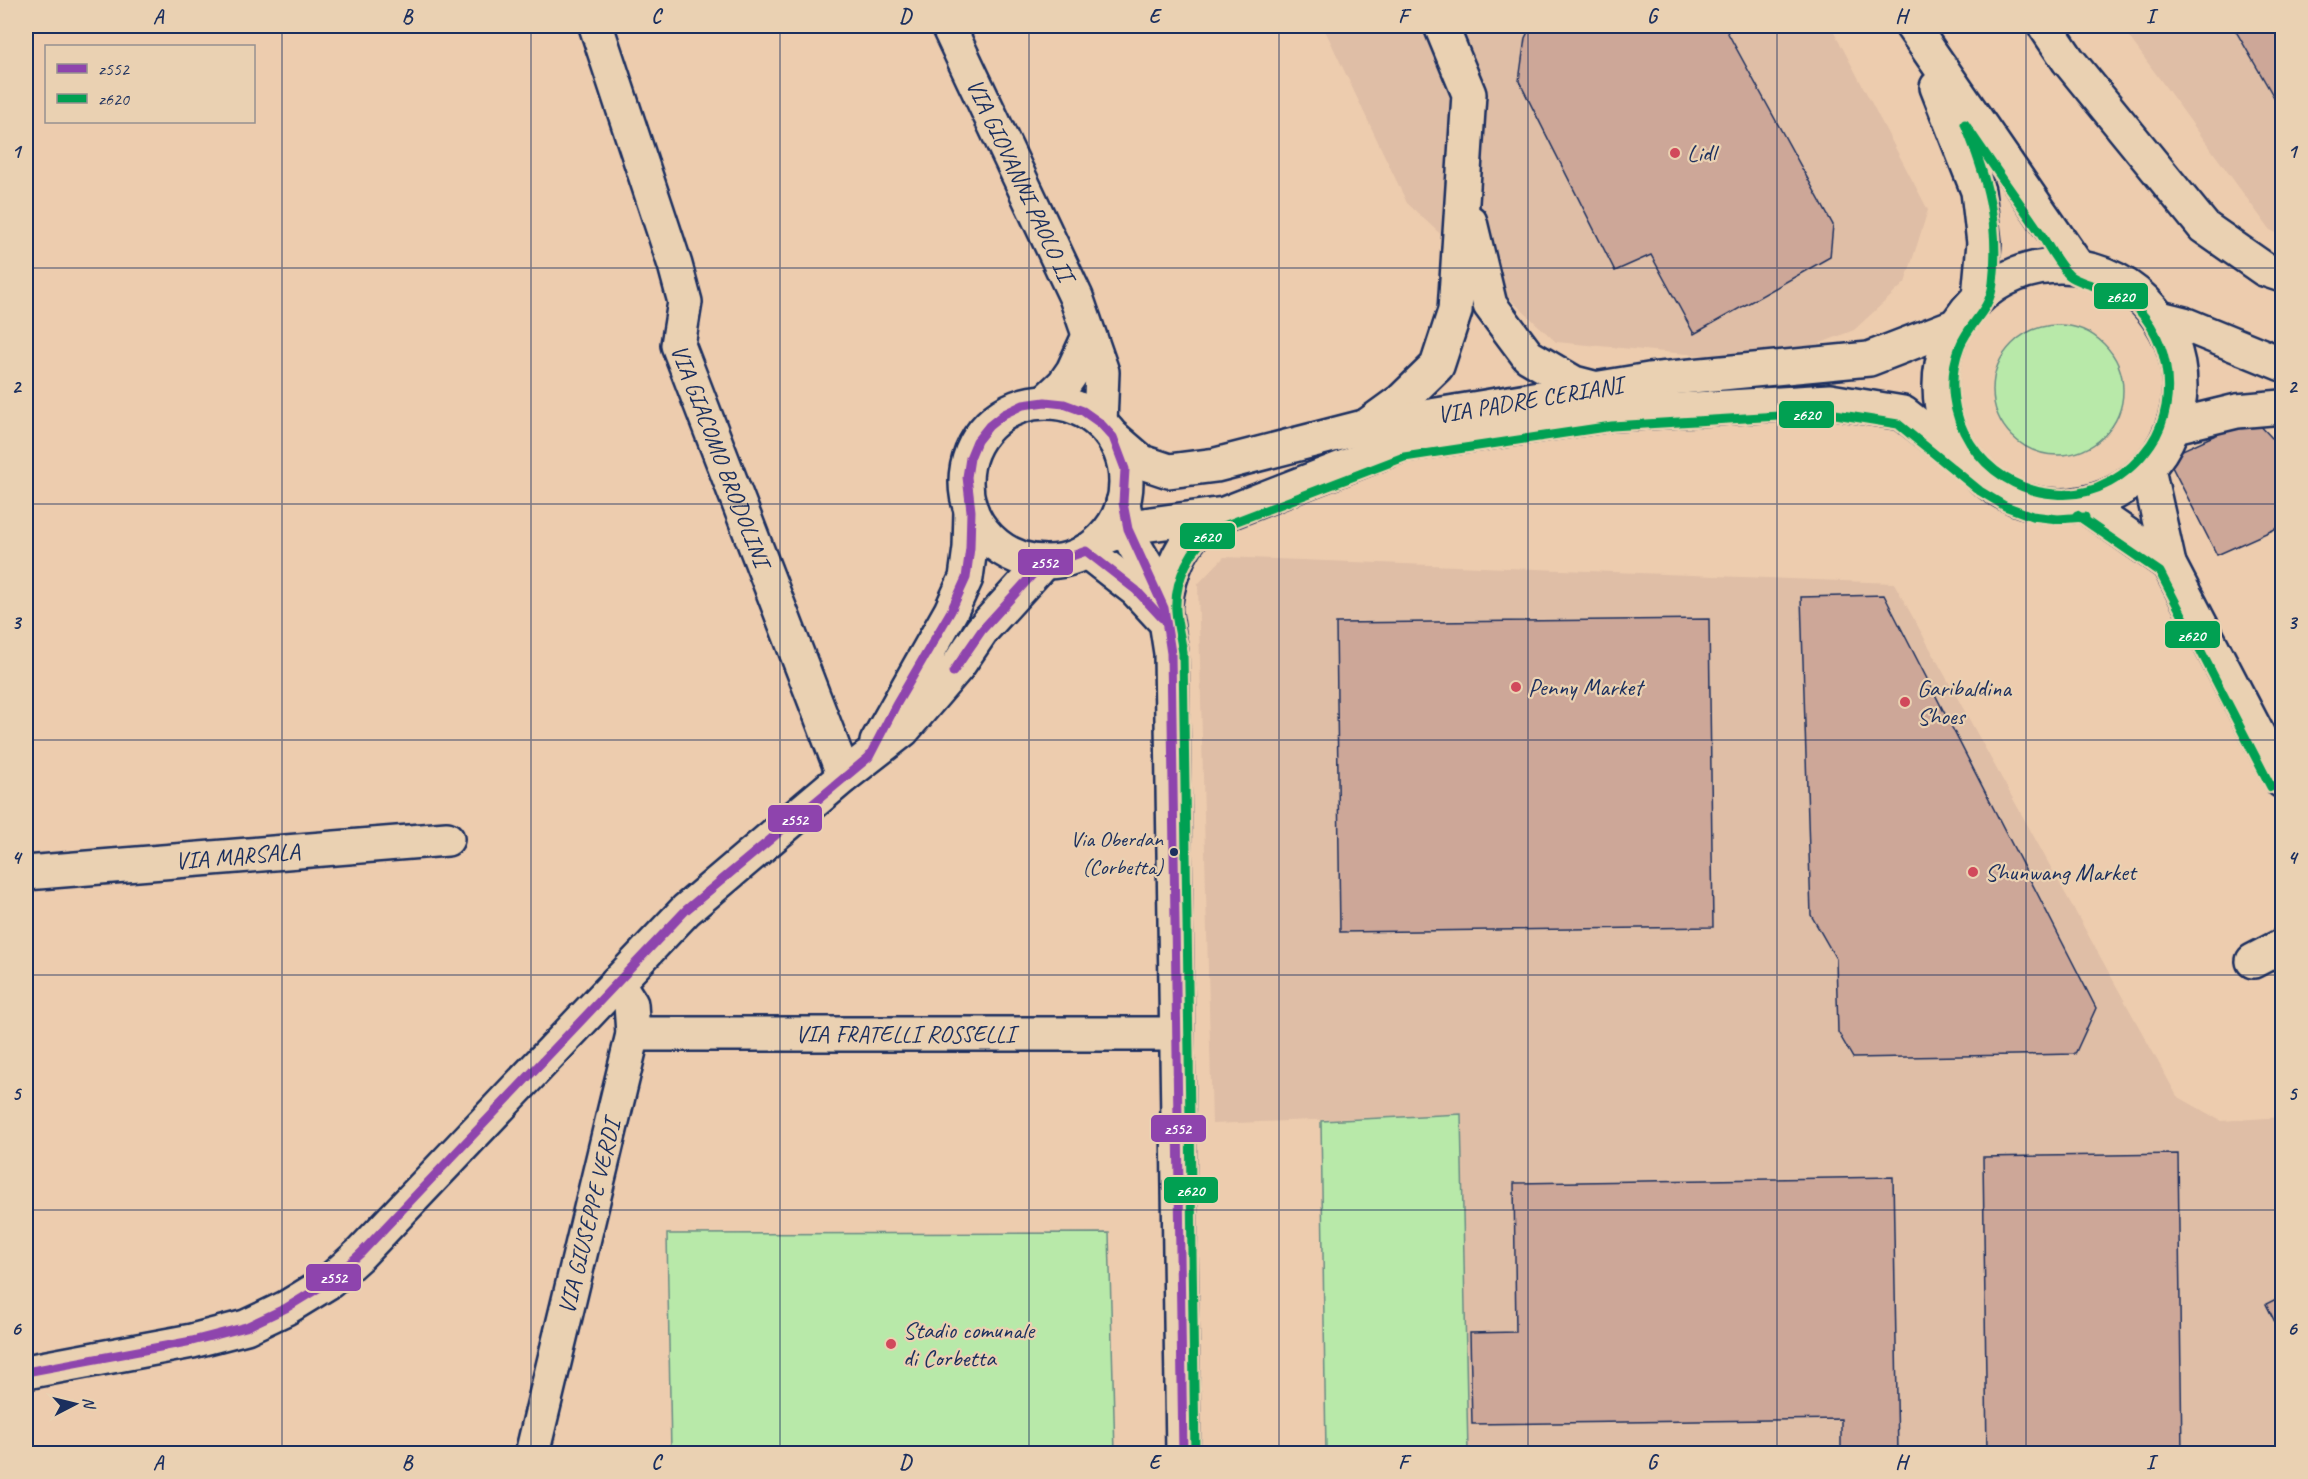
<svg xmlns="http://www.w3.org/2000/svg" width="2308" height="1479" font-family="Caveat,sans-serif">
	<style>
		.built { fill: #dfbea6 }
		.green { fill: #b8e9a9; stroke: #6a8c84; stroke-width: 1.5 }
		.building { fill: #cda798; stroke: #1b2f5e; stroke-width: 1.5 }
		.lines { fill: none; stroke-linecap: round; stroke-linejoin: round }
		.minor-casing { stroke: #1b2f5e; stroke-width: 38 }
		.major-casing { stroke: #1b2f5e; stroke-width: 38 }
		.minor { stroke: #ead1b2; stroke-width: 33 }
		.major { stroke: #ead1b2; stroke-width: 33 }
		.bus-1-casing { stroke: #ead1b2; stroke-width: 14 }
		.bus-2-casing { stroke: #ead1b2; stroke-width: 14 }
		.bus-1 { stroke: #8e44ad; stroke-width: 9 }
		.bus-2 { stroke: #01a052; stroke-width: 9 }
		.grid { fill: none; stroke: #1b2f5e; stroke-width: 1.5; stroke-opacity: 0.55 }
		.poi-dot { fill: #d1495b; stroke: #ead1b2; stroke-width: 2 }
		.bus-dot { fill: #1b2f5e; stroke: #ead1b2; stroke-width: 2 }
		.labels { text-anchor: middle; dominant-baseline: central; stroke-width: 4.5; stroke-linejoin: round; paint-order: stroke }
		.bus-label { font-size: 22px; fill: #1b2f5e; stroke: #ead1b2; text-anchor: end }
		.poi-label { font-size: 24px; fill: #1b2f5e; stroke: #ead1b2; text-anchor: start }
		.street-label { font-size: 24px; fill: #1b2f5e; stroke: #ead1b2 }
		.line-badge { stroke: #ead1b2; stroke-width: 2 }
		.badge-label { font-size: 16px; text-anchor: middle; font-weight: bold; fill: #fff }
		.neatline { fill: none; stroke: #1b2f5e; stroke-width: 2 }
		.grid-label { font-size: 20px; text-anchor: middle; font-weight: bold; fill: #1b2f5e }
	</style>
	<rect width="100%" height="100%" fill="#edccae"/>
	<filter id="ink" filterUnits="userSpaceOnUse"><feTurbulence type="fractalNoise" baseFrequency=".0167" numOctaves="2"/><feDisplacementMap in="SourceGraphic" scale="12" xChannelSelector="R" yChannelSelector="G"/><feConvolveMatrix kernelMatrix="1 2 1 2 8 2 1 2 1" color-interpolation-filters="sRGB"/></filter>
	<g filter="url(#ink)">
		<g class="built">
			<path d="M1323,26H1831L1928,210L1905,283L1854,330L1773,362L1556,342L1407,203Z"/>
			<path d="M2121,26H2282V236L2270,230Z"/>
			<path d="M1224,557L1894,583L2177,1096L2221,1121L2282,1117V1453H1468L1461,1114L1212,1124L1198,584Z"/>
		</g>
		<g class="green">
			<circle cx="2058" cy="390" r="65"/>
			<path d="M1461,1114L1468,1453H1326L1321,1121Z"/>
			<path d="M1109,1233L1115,1453H671L667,1234Z"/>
		</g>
		<g class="building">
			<path d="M1531,26H1724L1833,225L1830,257L1694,334L1651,255L1615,271L1519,81L1525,38Z"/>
			<path d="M2233,26H2282V111Z"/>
			<path d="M2253,418L2272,438L2282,437V526L2217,555L2167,457Z"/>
			<path d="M1884,595L2096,1008L2075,1054L1853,1058L1838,1032L1836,959L1811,915L1801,597Z"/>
			<path d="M1709,619L1713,927L1340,932L1336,623Z"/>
			<path d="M2178,1154L2182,1454H1987L1983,1157Z"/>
			<path d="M1893,1177L1898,1454H1841V1419L1472,1424L1470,1333L1516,1332L1514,1183Z"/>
			<path d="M2282,1296V1336L2266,1304Z"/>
		</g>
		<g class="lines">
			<defs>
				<g id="minor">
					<path id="s1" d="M596,26L675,265L685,302L678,345L844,776"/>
					<path id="s2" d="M948,26L1076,297L1102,372L1100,423"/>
					<path d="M2045,26L2068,60L2204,227L2264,269L2282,275"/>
					<path d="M1470,222L1490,305L1528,356L1574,383L1597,389"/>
					<path d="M2160,318L2184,324L2282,364"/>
					<path d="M1045,402L1064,384L1073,371L1089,336"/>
					<circle cx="1046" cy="482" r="80"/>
					<path d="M1369,424L1402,400L1437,366L1455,311L1469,94L1441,26"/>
					<path d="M2175,426L2237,411L2282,407"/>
					<path id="s3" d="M1113,437L1142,462L1169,471L1216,465L1364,427L1649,380L1869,359L1957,325"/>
					<path d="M1123,503L1128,529L1134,545L1147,567L1164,608L1171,653L1183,1454"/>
					<path d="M1105,537L1136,526L1224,514L1401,445L1611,414L1830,401L1903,413L1968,464"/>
					<path d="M1086,551L1136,590L1161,617"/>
					<path d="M1164,608C1170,569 1181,540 1212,516"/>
					<path d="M877,742L951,611L966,578L970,548L971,511"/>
					<path id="s4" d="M26,873L447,839"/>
					<path d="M2253,961L2282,946"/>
					<path id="s5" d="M633,1034H1176"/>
					<path d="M26,1372L192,1341L246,1327L286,1308L330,1281L361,1253L686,910L844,776L903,730L957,667L982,630L1044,562"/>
					<path id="s6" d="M532,1454L633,1034L631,1004L617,982"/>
				</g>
				<g id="major">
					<path d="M1912,26L2078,267"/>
					<path d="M1937,87L1978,191L1984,243L1979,297"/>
					<circle cx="2060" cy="386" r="120"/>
					<path d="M2148,469L2169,564L2282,781"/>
					<path d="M2084,505L2169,564"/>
				</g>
			</defs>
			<use href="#minor" class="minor-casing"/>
			<use href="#major" class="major-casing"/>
			<use href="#minor" class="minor"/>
			<use href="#major" class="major"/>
			<defs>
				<g id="bus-1">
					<path d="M953,672L982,630L1044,562L1058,561L1086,551L1136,590L1162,618"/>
					<path d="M26,1372L192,1341L246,1327L286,1308L330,1281L361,1253L686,910L869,757L896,705L951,611L966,578L970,548L971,511L967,477L970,458L977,441L989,426L1004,414L1023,405L1045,402L1064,404L1083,411L1100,423L1113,437L1125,469L1123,503L1128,529L1164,608L1171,653L1183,1454"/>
				</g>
				<g id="bus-2">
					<path d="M1965,124C1989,160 2014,195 2039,231C2048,245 2057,263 2069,275C2077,283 2110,289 2123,297C2168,326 2182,399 2151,444C2129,476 2094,498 2054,494C1982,488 1934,414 1960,346C1970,321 1990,312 1993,283C2000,224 1987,178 1965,124Z"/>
					<path d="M2077,515L2160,572L2271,787"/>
					<path d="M1195,1454L1183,653C1181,639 1177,625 1176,611C1174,580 1191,546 1216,529L1404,457L1612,426L1829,413L1898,424L1980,491L2005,506L2032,516L2058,519L2085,517"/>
				</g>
			</defs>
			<use href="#bus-1" class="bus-1-casing"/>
			<use href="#bus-2" class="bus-2-casing"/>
			<use href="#bus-1" class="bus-1"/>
			<use href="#bus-2" class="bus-2"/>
		</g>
	</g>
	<path class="grid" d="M282,26V1454M531,26V1454M780,26V1454M1029,26V1454M1279,26V1454M1528,26V1454M1777,26V1454M2026,26V1454M26,268H2282M26,504H2282M26,740H2282M26,975H2282M26,1210H2282"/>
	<g class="poi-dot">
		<circle cx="1675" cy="153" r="6"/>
		<circle cx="1516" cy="687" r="6"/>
		<circle cx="1905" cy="702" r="6"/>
		<circle cx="1973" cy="872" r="6"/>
		<circle cx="891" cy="1344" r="6"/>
	</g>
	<circle class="bus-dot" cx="1174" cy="852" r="5"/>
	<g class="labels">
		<g class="bus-label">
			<text x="1163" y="839">Via Oberdan<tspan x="1163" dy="28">(Corbetta)</tspan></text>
		</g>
		<g class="poi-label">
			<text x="1687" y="153">Lidl</text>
			<text x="1528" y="687">Penny Market</text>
			<text x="1917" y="688">Garibaldina<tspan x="1917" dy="28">Shoes</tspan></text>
			<text x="1985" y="872">Shunwang Market</text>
			<text x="903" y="1330">Stadio comunale<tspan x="903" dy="28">di Corbetta</tspan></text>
		</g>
		<g class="street-label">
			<text stroke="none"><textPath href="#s2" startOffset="170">VIA GIOVANNI PAOLO II</textPath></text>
			<text stroke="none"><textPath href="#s3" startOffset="435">VIA PADRE CERIANI</textPath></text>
			<text stroke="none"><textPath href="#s1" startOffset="452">VIA GIACOMO BRODOLINI</textPath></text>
			<text stroke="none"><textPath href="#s4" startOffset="212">VIA MARSALA</textPath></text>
			<text stroke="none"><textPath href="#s5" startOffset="272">VIA FRATELLI ROSSELLI</textPath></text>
			<text stroke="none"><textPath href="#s6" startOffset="244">VIA GIUSEPPE VERDI</textPath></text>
		</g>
	</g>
	<g class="line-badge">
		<rect x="2093" y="282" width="56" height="28" rx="6" fill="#01a052"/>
		<rect x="1778" y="400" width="57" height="29" rx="6" fill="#01a052"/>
		<rect x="1179" y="522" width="57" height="28" rx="6" fill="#01a052"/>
		<rect x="1017" y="548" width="57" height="28" rx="6" fill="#8e44ad"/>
		<rect x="2164" y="620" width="57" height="29" rx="6" fill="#01a052"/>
		<rect x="767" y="804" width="56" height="29" rx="6" fill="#8e44ad"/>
		<rect x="1150" y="1114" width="57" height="29" rx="6" fill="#8e44ad"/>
		<rect x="1163" y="1176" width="56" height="28" rx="6" fill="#01a052"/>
		<rect x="305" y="1263" width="57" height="29" rx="6" fill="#8e44ad"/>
	</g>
	<g class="badge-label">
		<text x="2121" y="302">z620</text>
		<text x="1807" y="420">z620</text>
		<text x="1207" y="542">z620</text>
		<text x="1045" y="568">z552</text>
		<text x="2192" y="641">z620</text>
		<text x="795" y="825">z552</text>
		<text x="1178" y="1134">z552</text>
		<text x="1191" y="1196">z620</text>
		<text x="334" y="1283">z552</text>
	</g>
	<rect width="2308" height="1479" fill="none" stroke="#ead1b2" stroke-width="66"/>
	<rect x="45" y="45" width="210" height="78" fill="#ead1b2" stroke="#979090" stroke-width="1.5"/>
	<rect x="57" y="64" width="30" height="9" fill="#8e44ad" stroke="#979090" stroke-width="1.5"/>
	<text x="99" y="75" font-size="18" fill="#1b2f5e">z552</text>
	<rect x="57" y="94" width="30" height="9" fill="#01a052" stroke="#979090" stroke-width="1.5"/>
	<text x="99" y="105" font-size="18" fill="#1b2f5e">z620</text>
	<g transform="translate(75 1404) rotate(83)" stroke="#ead1b2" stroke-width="4.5" paint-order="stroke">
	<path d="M0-4.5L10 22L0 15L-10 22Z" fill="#1b2f5e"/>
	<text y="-9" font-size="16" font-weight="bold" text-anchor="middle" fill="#1b2f5e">N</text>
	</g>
	<rect x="33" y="33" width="2242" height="1413" class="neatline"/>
	<g class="grid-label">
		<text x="158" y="23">A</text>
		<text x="407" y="23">B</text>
		<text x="656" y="23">C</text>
		<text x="905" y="23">D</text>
		<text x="1154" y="23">E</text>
		<text x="1403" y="23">F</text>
		<text x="1652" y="23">G</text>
		<text x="1901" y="23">H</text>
		<text x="2150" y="23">I</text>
		<text x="16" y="158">1</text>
		<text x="2292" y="158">1</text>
		<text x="16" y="393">2</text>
		<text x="2292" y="393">2</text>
		<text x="16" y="629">3</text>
		<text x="2292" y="629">3</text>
		<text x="16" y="864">4</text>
		<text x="2292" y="864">4</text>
		<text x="16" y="1100">5</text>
		<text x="2292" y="1100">5</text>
		<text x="16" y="1335">6</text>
		<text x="2292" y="1335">6</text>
		<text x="158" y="1469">A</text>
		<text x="407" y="1469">B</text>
		<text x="656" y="1469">C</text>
		<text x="905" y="1469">D</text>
		<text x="1154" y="1469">E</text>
		<text x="1403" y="1469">F</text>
		<text x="1652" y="1469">G</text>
		<text x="1901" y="1469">H</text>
		<text x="2150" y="1469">I</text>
	</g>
</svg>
